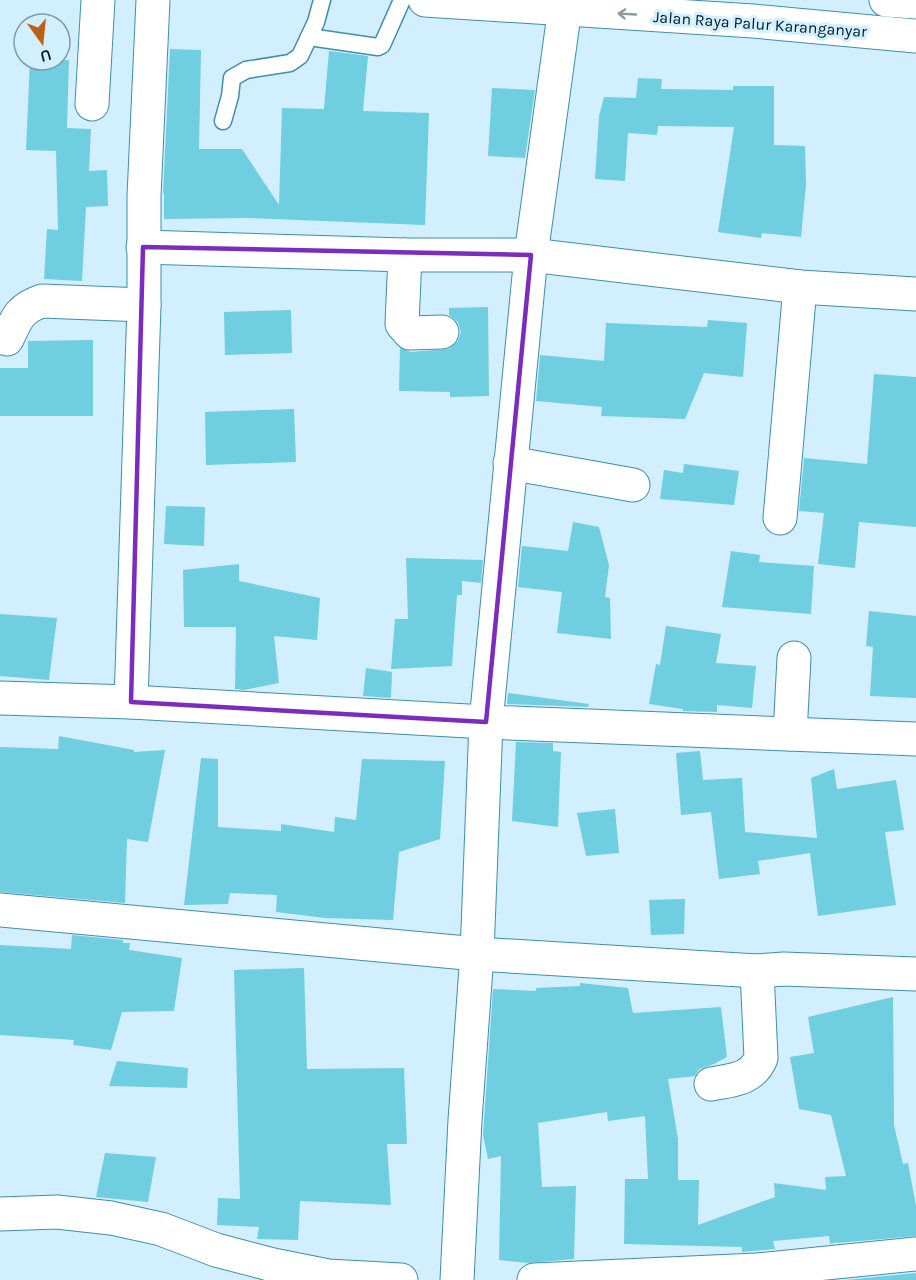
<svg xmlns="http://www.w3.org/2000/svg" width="916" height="1280" font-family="Karla,sans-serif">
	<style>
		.building { fill: #6fcee0 }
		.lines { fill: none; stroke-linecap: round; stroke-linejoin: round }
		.lane-casing { stroke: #3f8db0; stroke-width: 19 }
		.street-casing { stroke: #3f8db0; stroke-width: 35 }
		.primary-casing { stroke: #3f8db0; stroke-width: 35 }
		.lane { stroke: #fff; stroke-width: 16 }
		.street { stroke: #fff; stroke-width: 33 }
		.primary { stroke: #fff; stroke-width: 33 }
		.oneway { stroke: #8c999f }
		.marked { fill: none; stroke: #7b2cbf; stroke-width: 4.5; stroke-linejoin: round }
		.labels { text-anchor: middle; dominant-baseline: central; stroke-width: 6; stroke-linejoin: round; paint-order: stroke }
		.street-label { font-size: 16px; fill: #001c2a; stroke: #d1effe }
	</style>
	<rect width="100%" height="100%" fill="#d1effe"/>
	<g class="building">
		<path d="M170,49L201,50L199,149H242L279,205L282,108L324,109L329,51L368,56L363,111L429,113L425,225L249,218L164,219V193H163Z"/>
		<path d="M30,60H69L67,128L91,129L89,171L107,170L108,206L86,207L82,281L44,279L47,229L58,230L56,151L26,150Z"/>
		<path d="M638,78L662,79L661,89L733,90V86H774V145L805,146L806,185L801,237L762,233L761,238L718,232L734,127L658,126L657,135L628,133L625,181L595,179L599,116L604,97L636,98Z"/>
		<path d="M492,88L535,90L525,158L488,156Z"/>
		<path d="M488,307L489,396L450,397V392L399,391L400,348L411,352L449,349L458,341L461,332L458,322L449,315V308Z"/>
		<path d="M291,310L292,353L225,355L224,312Z"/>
		<path d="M708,320L747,323L743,377L704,373L685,419L601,416L602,407L536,401L540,355L604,361L606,323L707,327Z"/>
		<path d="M93,340V416H0V368H28V341Z"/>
		<path d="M874,374L916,377V527L859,522L855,568L818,564L824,513L799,511L804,458L867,464Z"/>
		<path d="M294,409L296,462L206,465L205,412Z"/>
		<path d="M684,464L739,471L734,505L660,499L664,470L683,473Z"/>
		<path d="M166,506L205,507L204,546L164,544Z"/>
		<path d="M573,522L599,527L609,565L605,597L610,598L611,639L557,633L562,592L518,587L522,546L568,551Z"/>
		<path d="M731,551L760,555L759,562L814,566L811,614L722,607Z"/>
		<path d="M406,558L483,560L481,583L462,581V595H457L452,666L391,669L395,619H408Z"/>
		<path d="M239,564V581L320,598L317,640L274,636L279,683L244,690L235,689L236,627H184L183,570Z"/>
		<path d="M869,611L916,616V698L870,696L873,647L866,646Z"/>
		<path d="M0,614L57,618L49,680L0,676Z"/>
		<path d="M666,626L721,634L716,663L756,666L752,708L717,705V712L683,711V709L649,704L656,664L660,665Z"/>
		<path d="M366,668L392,672L391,698L363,696Z"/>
		<path d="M508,693L589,704L588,707L507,704Z"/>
		<path d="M59,736L134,750V752L165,750L148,842L127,839L125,903L0,892V747L58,749Z"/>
		<path d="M516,742L553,743V751L561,752L558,827L512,821Z"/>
		<path d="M700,751L703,780L742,778L745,832L817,838L811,778L834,769L837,789L896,780L904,830L885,832L896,905L818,916L810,853L758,861L760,874L719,879L711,812L681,815L676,753Z"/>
		<path d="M201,758L218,759V827L281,831V824L334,832L335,817L356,820L362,759L445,761L440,839L399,852L393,920L325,918L276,912L277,895L230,893L228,904L184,905Z"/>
		<path d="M615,809L619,853L586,856L577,813Z"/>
		<path d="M685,899L684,934L651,935L649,900Z"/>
		<path d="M72,935L123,940V943H130L129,950L182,958L174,1011L122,1012L111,1050L73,1045L74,1040L0,1035V945L71,949Z"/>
		<path d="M304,968L307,1069L404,1068L407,1144H387L391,1205L300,1201L298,1240L257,1239L259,1227L217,1225L218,1198L240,1199L234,970Z"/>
		<path d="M580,983L628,988L633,1013L721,1007L727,1057L714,1064L699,1069L695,1076L668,1079L678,1139V1180H699L698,1225L775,1197L774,1183L826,1190L825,1177L846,1176L831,1115L799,1109L790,1057L814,1053L808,1017L893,997L894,1125L903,1164L908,1163L916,1206V1236L837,1243V1242L830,1244L829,1236L773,1241L775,1249L742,1252V1247L624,1244L625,1179H648L645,1116L608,1121L607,1112L538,1123L542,1187L576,1186L574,1259L528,1263L499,1260L501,1156L488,1159L483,1135L493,989L536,991V988L580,986Z"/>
		<path d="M117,1061L188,1068L187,1088L109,1086Z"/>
		<path d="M105,1153L156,1157L148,1202L96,1197Z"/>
		<path d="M916,1273V1280H845Z"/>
	</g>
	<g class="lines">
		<defs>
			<g id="lane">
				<path d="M309,37L378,47L382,45L402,0"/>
				<path d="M223,121L230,96L232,78L246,70L290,63L300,56L316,22L322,0"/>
			</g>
			<g id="street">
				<path d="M92,104L98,0"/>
				<path d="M143,247L405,255H531L800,287L916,294"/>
				<path d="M405,255L402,324L410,333L442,332"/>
				<path d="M7,339C17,318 19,309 42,301L144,305"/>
				<path d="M510,463L633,485"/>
				<path d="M780,518L800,287"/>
				<path d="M0,698L131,702L486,722L916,739"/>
				<path d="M131,702L144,305V196L153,0"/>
				<path d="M790,734L794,658"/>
				<path d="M0,910L477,954L757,971L784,969L916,974"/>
				<path d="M711,1084C732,1080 752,1080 761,1058L757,971"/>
				<path d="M0,1214L57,1212L111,1218L161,1229L216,1250L273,1265L328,1276L401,1280"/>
				<path d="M457,1280L465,1120L477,954L486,722L531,255L566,0"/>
				<path d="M534,1280L757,1270L916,1254"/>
			</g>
			<g id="primary">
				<path d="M425,0L753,21L916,36"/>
				<path d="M886,0L916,2"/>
			</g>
		</defs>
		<use href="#lane" class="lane-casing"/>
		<use href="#street" class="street-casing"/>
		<use href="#primary" class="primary-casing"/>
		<use href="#lane" class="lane"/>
		<use href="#street" class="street"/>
		<use href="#primary" class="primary"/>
	</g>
	<defs><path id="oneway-shaft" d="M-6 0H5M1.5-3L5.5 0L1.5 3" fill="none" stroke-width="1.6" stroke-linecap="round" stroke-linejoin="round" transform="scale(1.5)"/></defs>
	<use class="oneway" href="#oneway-shaft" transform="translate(627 14) rotate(-177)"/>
	<path class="marked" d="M143,247L531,255L486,722L131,702Z"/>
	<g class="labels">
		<g class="street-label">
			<text transform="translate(760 24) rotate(4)">Jalan Raya Palur Karanganyar</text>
		</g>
	</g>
	<g transform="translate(42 42) rotate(165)"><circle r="28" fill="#d1effe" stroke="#7d9ba9" stroke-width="1.5"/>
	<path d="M0-4.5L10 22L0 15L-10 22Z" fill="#be5f18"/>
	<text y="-9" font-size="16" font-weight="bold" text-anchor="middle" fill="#001c2a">U</text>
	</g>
</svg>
